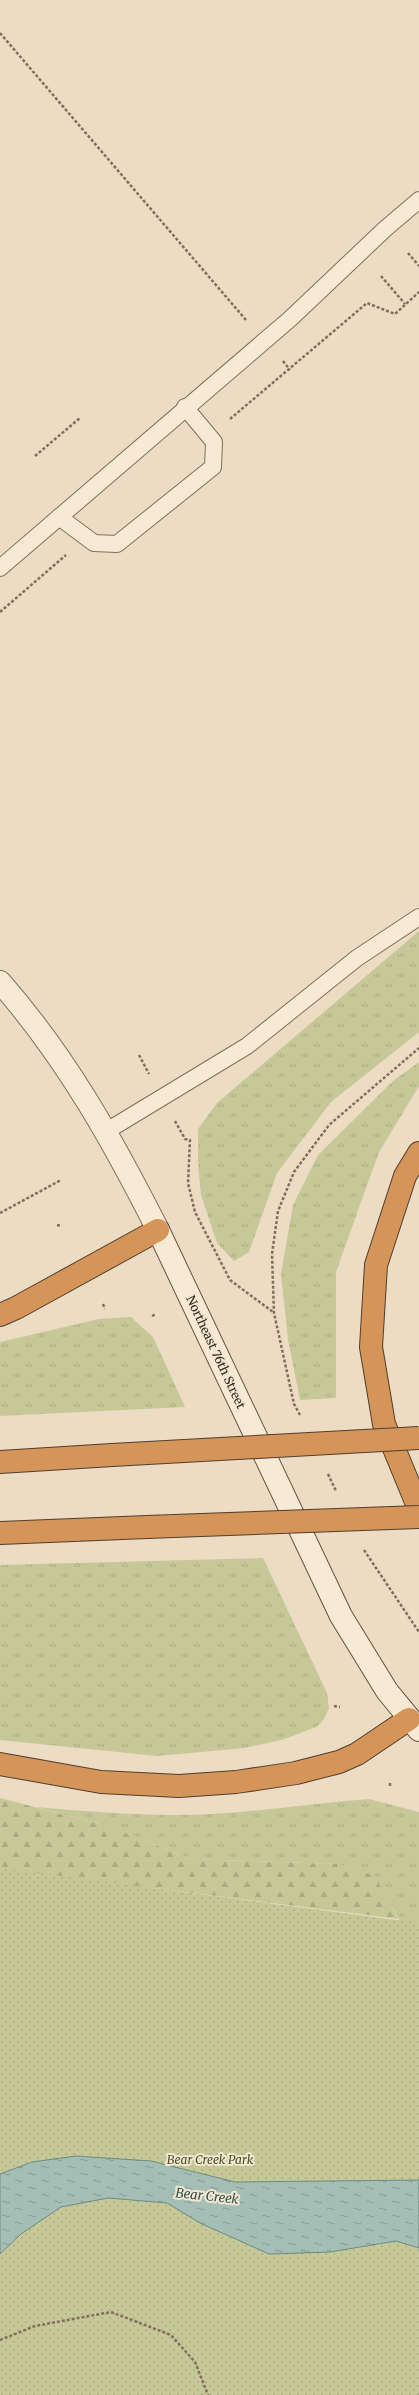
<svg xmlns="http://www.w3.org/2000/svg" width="419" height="2395" font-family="Merriweather,serif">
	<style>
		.grass { fill: url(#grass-tufts) }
		.forest { fill: url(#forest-firs) }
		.park { fill: url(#park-dots) }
		.water { fill: url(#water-ripples); stroke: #6c8b81 }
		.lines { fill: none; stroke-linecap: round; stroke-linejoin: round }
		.service-casing { stroke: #836e5b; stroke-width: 18 }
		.tertiary-casing { stroke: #836e5b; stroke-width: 24 }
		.secondary-casing { stroke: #654f3e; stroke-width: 24 }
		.motorway-casing { stroke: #513d2f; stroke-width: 24 }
		.path { stroke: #836e5b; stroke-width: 2.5; stroke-dasharray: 3 2; stroke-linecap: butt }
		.service { stroke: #f6ead5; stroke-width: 16 }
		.tertiary { stroke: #f6ead5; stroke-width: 22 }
		.secondary { stroke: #f6ead5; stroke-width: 22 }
		.motorway { stroke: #d59559; stroke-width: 22 }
		.motorway-bridge-casing { stroke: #513d2f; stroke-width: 24; stroke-linecap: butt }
		.motorway-bridge { stroke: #d59559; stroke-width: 22 }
		.labels { text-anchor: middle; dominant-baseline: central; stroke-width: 4; stroke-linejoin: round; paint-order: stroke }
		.street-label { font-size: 12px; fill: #34271e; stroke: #f3e7d2 }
		.park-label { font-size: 12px; font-style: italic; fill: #484f26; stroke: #f3e7d2 }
		.water-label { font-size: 13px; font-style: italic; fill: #2e534e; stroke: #f3e7d2 }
	</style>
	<defs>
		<pattern id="grass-tufts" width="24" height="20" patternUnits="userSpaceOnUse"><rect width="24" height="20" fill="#c6c898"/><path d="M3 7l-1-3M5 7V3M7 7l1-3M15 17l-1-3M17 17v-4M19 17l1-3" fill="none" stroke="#abac83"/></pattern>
		<pattern id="forest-firs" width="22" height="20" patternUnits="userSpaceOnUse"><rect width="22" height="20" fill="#c6c898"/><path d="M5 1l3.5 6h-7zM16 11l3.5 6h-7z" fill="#abac83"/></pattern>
		<pattern id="park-dots" width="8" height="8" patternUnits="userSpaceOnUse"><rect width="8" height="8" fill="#c6c898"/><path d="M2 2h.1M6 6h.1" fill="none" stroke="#abac83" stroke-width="1.8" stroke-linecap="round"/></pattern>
		<pattern id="water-ripples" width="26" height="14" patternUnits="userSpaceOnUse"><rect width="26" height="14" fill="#a5beb5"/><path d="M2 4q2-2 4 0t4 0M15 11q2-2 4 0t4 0" fill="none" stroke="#879a93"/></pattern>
	</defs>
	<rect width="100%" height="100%" fill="#ebdcc3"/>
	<g class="grass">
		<path d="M419,931V1032L331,1102L277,1173L249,1252L234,1261L217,1243L201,1195L198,1162V1129L217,1103Z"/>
		<path d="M419,1062V1086L379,1152L336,1272V1398L300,1400L288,1339L281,1274L293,1205L318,1155L393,1081Z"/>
		<path d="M131,1317L153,1337L185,1407L0,1416V1342L99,1319Z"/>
		<path d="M263,1558L327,1693L329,1708L324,1719L318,1726L285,1739L245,1748L157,1756L0,1740V1565Z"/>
		<path d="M369,1799L419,1812V2180L399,1918L373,1875L337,1864L191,1859L111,1827L36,1807C95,1812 153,1817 212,1814C265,1811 317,1803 369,1799Z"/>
	</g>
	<path class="forest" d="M0,1798L111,1827L191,1859L337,1864L374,1875L399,1919L153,1888L0,2174Z"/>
	<path class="park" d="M0,1868L419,1923V2395H0Z"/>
	<path class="water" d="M76,2156L151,2161L235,2182L419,2180V2248L396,2241L330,2252L269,2254L200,2223L167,2203L108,2198L61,2207L21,2234L0,2254V2174L32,2162Z"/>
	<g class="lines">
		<defs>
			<g id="service">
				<path d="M59,517L94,543L117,544L213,467L214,442L185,407"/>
				<path d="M0,568L290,319L385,229L419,200"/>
				<path d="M105,1132L247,1046L357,958L419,917"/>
			</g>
			<path id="tertiary" d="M0,982C66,1057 113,1141 158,1230"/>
			<path id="secondary" d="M158,1230L341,1616L387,1691L419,1730"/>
			<g id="motorway">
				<path d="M419,1153L405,1176L376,1265L371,1347L384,1424L419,1509"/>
				<path d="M0,1315L16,1308L158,1230"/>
				<path d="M0,1462L112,1455"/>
				<path d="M0,1533L147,1527"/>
				<path d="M0,1764L101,1782L179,1786L236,1782L296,1773L339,1762L357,1754L409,1719"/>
			</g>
		</defs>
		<use href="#service" class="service-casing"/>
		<use href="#tertiary" class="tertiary-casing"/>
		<use href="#secondary" class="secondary-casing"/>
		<use href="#motorway" class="motorway-casing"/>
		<g class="path">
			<path d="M0,33L246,320"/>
			<path d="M408,253L419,266"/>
			<path d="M381,276L405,304"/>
			<path d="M283,361L290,370"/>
			<path d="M230,419L367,303L395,314L419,292"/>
			<path d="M35,456L80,418"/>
			<path d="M0,612L66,555"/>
			<path d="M139,1055L149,1074"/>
			<path d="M175,1121L185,1139L190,1140L188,1183L195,1212L230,1280L273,1312"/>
			<path d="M0,1213L61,1180"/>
			<path d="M57,1225L62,1226"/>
			<path d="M103,1304L105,1309"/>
			<path d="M152,1316L156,1314"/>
			<path d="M300,1415L294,1404L274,1313L272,1254L278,1211L294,1172L329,1125L419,1048"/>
			<path d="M328,1474L336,1491"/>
			<path d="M364,1550L419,1632"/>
			<path d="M334,1706L340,1707"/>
			<path d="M390,1783V1788"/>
			<path d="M0,2340L35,2326L111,2312L171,2335L195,2362L208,2395"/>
		</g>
		<use href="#service" class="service"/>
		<use href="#tertiary" class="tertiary"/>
		<use href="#secondary" class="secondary"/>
		<use href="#motorway" class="motorway"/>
		<defs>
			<g id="motorway-bridge">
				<path d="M112,1455L419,1438"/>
				<path d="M147,1527L419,1517"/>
			</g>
		</defs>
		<use href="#motorway-bridge" class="motorway-bridge-casing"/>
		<use href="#motorway-bridge" class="motorway-bridge"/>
	</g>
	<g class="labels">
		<g class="street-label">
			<text transform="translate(216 1352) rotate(65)">Northeast 76th Street</text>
		</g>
		<g class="park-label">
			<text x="210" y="2159">Bear Creek Park</text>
		</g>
		<g class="water-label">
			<text transform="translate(207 2196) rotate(6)">Bear Creek</text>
		</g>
	</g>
</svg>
